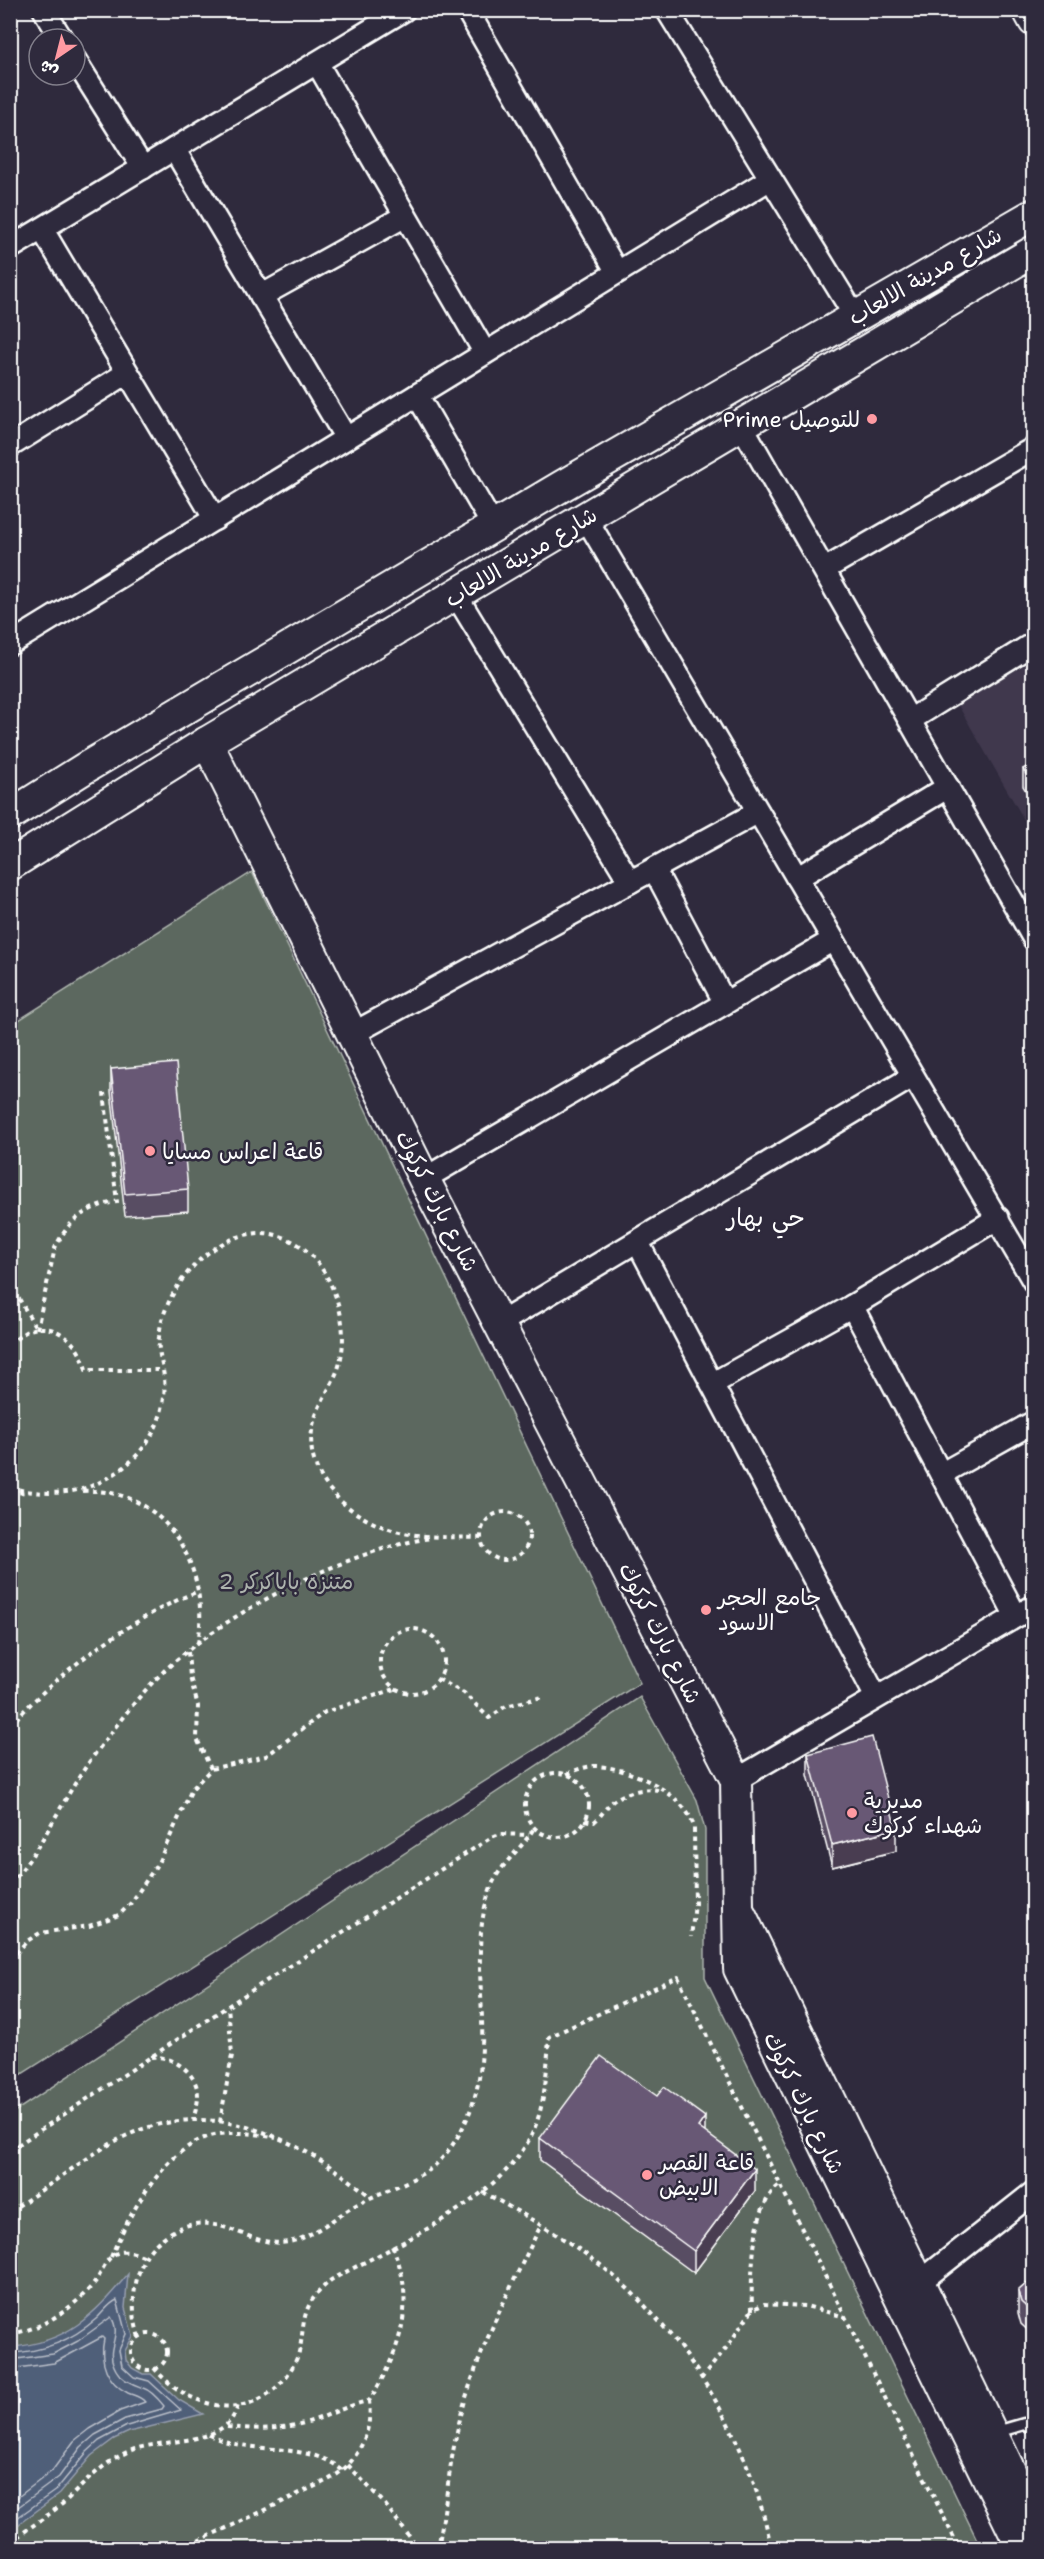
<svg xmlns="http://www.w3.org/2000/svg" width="1044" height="2559" font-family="'Shantell Sans','Playpen Sans Arabic',sans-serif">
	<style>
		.built { fill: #40384e }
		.green { fill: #5b685e; stroke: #adb4ae; stroke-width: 1.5 }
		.water { fill: #505e79; stroke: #969eaf; stroke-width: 1.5 }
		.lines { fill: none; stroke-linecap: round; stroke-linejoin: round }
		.shore { stroke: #b9bfc9; stroke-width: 1.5 }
		.service-casing { stroke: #fff; stroke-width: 15 }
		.minor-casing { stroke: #fff; stroke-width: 26 }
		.secondary-casing { stroke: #fff; stroke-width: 34 }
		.path { stroke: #fff; stroke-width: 4; stroke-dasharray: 4.5 4.5; stroke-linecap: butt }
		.service { stroke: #2f2a3d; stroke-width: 10 }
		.minor { stroke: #2f2a3d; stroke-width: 21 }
		.secondary { stroke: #2f2a3d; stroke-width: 30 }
		.wall { fill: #594d64; stroke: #fff; stroke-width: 1.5 }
		.shaded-wall { fill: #493e51; stroke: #fff; stroke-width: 1.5 }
		.building { fill: #685974; stroke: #fff; stroke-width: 1.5 }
		.poi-dot { fill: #ff9aa2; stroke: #2f2a3d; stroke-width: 2 }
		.labels { text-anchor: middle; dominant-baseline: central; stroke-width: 5; stroke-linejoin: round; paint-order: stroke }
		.street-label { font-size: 22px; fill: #fff; stroke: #2f2a3d }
		.poi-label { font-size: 22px; fill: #fff; stroke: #2f2a3d; text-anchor: start }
		.park-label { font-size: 22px; fill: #adb4ae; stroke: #2f2a3d }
		.neighbourhood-label { font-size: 24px; fill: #fff; stroke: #2f2a3d }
	</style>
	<rect width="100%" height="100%" fill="#2f2a3d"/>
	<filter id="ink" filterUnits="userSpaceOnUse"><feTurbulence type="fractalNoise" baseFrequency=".0167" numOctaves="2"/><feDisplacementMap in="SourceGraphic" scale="12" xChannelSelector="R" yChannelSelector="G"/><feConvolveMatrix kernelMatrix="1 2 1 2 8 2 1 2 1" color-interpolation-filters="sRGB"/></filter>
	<g filter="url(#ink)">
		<path class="built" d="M1033,660V835L958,705Z"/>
		<g class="green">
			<path d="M252,872L640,1683L11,2081V1025Z"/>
			<path d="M640,1697L697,1800L705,1830V1977L981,2548H11V2114Z"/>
		</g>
		<path class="water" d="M128,2274L125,2308L133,2336L125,2351L126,2360L132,2368L143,2374H151L179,2400L203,2414L129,2432L114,2439L91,2456L59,2494L11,2530V2347C67,2343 93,2316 128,2274Z"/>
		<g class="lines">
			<g class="shore">
				<path d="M10,2353C43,2352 72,2340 96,2319C103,2313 109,2303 117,2300L126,2334L119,2350L122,2366L134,2377L149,2381L181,2410L127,2426L99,2441L87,2452L56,2490L10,2523"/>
				<path d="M10,2360L53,2354L78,2341L111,2317C123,2336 105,2347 114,2366C120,2380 131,2383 143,2388C150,2390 160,2401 164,2406L162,2409L125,2419L95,2435L81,2447L59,2477L10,2513"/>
				<path d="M10,2369L54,2363L102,2337L104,2339C99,2361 107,2383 128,2393C135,2396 140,2396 145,2402L120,2411L89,2429L74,2441L52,2471L10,2503"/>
			</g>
			<defs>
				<path id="service" d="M993,2433L1024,2424L1034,2427"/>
				<g id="minor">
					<path d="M44,10L62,39"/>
					<path d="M467,10L617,272"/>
					<path d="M667,10L855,316"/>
					<path d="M75,60L143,168"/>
					<path d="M317,63L485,353"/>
					<path d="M174,149L346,438"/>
					<path d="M42,229L215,519"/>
					<path d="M10,248L404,10"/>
					<path d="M261,296L405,216"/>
					<path d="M417,395L493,526"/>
					<path d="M742,426L1034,939"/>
					<path d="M10,446L127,373"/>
					<path d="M586,518L1034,1282"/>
					<path d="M825,569L1034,448"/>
					<path d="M456,595L630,882"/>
					<path d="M10,644L770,179"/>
					<path d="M910,720L1034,643"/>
					<path d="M654,869L725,1003"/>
					<path d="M797,878L948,787"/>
					<path d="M352,1034L758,812"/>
					<path d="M424,1179L833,940"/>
					<path d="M998,1218L852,1306L1016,1616"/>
					<path d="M638,1243L876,1697"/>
					<path d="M500,1323L912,1077"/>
					<path d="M712,1384L852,1306"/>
					<path d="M941,1474L1034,1422"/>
					<path d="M736,1780L1034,1606"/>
					<path d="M920,2282L1034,2192"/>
				</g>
				<g id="secondary">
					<path d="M1028,10L1034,21"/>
					<path d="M207,742L424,1179L736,1780L739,1969L1022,2548"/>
					<path d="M10,815L85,768L562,486L1034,214"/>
					<path d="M10,865L207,742L1034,251"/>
					<path d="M741,1915L1034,2520"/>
				</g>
			</defs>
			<use href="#service" class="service-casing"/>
			<use href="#minor" class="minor-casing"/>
			<use href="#secondary" class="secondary-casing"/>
			<g class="path">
				<path d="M10,1283L36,1328"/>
				<path d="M37,1329L55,1248C68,1221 86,1206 117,1202L104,1093"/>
				<path d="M10,1346C37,1310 78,1333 86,1370H162"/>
				<path d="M10,1487C33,1495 68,1495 91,1486C135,1469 169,1427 164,1378C163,1364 157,1351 159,1337C163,1289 211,1232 263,1233C284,1234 304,1245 317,1262C339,1290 350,1334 338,1369C330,1390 315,1408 312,1431C304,1483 358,1524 404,1533C429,1538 455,1537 481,1538"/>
				<path d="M83,1491C167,1487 211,1569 198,1643"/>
				<path d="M10,1493L26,1492"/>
				<circle cx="505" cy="1536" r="24"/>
				<circle cx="412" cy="1661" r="32"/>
				<path d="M188,1652L190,1677L198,1706L197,1739L211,1769"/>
				<path d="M438,1679L464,1693L489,1718L506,1706L542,1697"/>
				<path d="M10,1726C55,1674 135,1615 199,1591"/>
				<circle cx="557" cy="1805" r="32"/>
				<path d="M567,1774C576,1770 584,1767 593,1766C627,1766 687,1793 694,1828L695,1904L691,1937"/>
				<path d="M585,1820L594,1822C601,1817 604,1809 611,1803C621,1793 644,1787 658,1790"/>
				<path d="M10,1884C44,1846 62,1799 92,1758C113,1730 134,1701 158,1677C219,1615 346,1550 431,1538"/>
				<path d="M10,1960L27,1941L40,1933L89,1926L119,1915L131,1903L158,1863L192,1789L211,1769L266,1756L325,1712L395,1689"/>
				<path d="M151,2057C173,2055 198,2073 198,2096C198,2104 195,2112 193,2120"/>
				<path d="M220,2122L232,2055L228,2006"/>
				<path d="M10,2150L266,1981L492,1837L499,1834L529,1835"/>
				<path d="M483,2192C524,2215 566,2238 603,2267C687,2335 752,2443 771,2548"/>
				<path d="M10,2211C43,2190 73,2167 105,2147C200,2089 293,2133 371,2197"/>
				<path d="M111,2257C127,2217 163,2152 207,2137C227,2130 256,2133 276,2138"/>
				<path d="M752,2310C751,2279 751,2203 780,2185"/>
				<path d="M10,2334C44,2329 75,2307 96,2281C101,2274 104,2263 111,2257C120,2248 135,2252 145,2257"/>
				<circle cx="149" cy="2352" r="18"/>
				<path d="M139,2337C131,2312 132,2286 143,2262C148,2250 156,2243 167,2235C217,2201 250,2255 297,2240C317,2233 337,2216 356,2205C380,2192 410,2183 433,2167C445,2157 456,2141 463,2127C504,2047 462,1963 491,1887C500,1864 522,1849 534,1828"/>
				<path d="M154,2368C172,2389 194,2402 221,2406C252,2410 282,2390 295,2362C303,2347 301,2329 306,2313C310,2299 321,2289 331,2280C396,2244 507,2199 535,2127C546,2098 547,2067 549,2037L678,1977L959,2548"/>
				<path d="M701,2379L727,2347L752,2310L764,2304L806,2306L845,2317"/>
				<path d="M227,2427C262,2430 286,2430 320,2418C336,2412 352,2404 369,2401C400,2352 418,2302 392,2246"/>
				<path d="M209,2435C250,2456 309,2441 342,2470"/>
				<path d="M348,2465L384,2503L418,2548"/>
				<path d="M10,2543C30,2526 54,2513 72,2495C92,2476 109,2458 135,2449C168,2438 228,2446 238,2405"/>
				<path d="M182,2548C220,2531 258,2514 296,2495C314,2486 334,2480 348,2465C364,2447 372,2425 369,2401"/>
				<path d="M438,2548C446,2507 449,2464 459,2423C476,2353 510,2289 541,2225"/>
			</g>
			<use href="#service" class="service"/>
			<use href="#minor" class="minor"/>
			<use href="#secondary" class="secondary"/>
		</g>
		<g class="wall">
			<path d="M1034,763V804L1023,786V769Z"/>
			<path d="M111,1069L188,1189V1211L125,1216L111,1091Z"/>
			<path d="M808,1754L896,1851L832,1867L808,1775Z"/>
			<path d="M705,2133L755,2191L694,2273L540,2160V2138Z"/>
			<path d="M1034,2277V2336L1021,2324L1018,2313V2291Z"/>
		</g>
		<g class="shaded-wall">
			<path d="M896,1829V1851L832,1867V1845Z"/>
			<path d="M705,2117V2139L698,2127Z"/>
			<path d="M755,2169V2191L694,2273V2251Z"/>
		</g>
		<g class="building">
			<path d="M1034,763V788L1023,769Z"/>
			<path d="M176,1063L188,1189L125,1194L111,1069Z"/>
			<path d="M872,1737L896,1829L832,1845L808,1754Z"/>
			<path d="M601,2056L657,2096L664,2087L705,2117L698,2127L755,2169L694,2251L540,2138Z"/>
			<path d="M1034,2277V2314L1021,2302L1018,2291Z"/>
		</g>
	</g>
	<g class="poi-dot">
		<circle cx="872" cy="419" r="6"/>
		<circle cx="150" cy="1151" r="6"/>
		<circle cx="706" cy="1610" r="6"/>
		<circle cx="852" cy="1813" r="6"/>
		<circle cx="647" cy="2175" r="6"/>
	</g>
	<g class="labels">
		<g class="street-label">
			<text transform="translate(925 276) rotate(-30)">شارع مدينة الالعاب</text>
			<text transform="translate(521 557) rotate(-31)">شارع مدينة الالعاب</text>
			<text transform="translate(437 1201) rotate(63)">شارع بارك كركوك</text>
			<text transform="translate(660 1633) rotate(63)">شارع بارك كركوك</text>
			<text transform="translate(804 2103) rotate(64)">شارع بارك كركوك</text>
		</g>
		<g class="poi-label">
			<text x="860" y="419" text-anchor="end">Prime للتوصيل</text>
			<text x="162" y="1151">قاعة اعراس مسايا</text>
			<text x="718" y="1597">جامع الحجر<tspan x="718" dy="25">الاسود</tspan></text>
			<text x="864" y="1800">مديرية<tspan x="864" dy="25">شهداء كركوك</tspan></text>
			<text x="659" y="2162">قاعة القصر<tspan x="659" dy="25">الابيض</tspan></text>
		</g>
		<g class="park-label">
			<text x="286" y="1581">متنزه باباكركر 2</text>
		</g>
		<g class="neighbourhood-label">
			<text x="766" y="1218">حي بهار</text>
		</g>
	</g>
	<rect width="1044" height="2559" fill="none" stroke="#2f2a3d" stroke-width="36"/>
	<rect x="18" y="18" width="1008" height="2523" fill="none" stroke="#fff" stroke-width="2" filter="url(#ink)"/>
	<g transform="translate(57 57) rotate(215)"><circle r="28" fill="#2f2a3d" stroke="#827f8b" stroke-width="1.5"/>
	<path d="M0-4.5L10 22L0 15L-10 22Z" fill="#ff9aa2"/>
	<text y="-9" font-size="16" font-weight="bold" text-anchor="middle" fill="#ffffff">ش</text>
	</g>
</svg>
